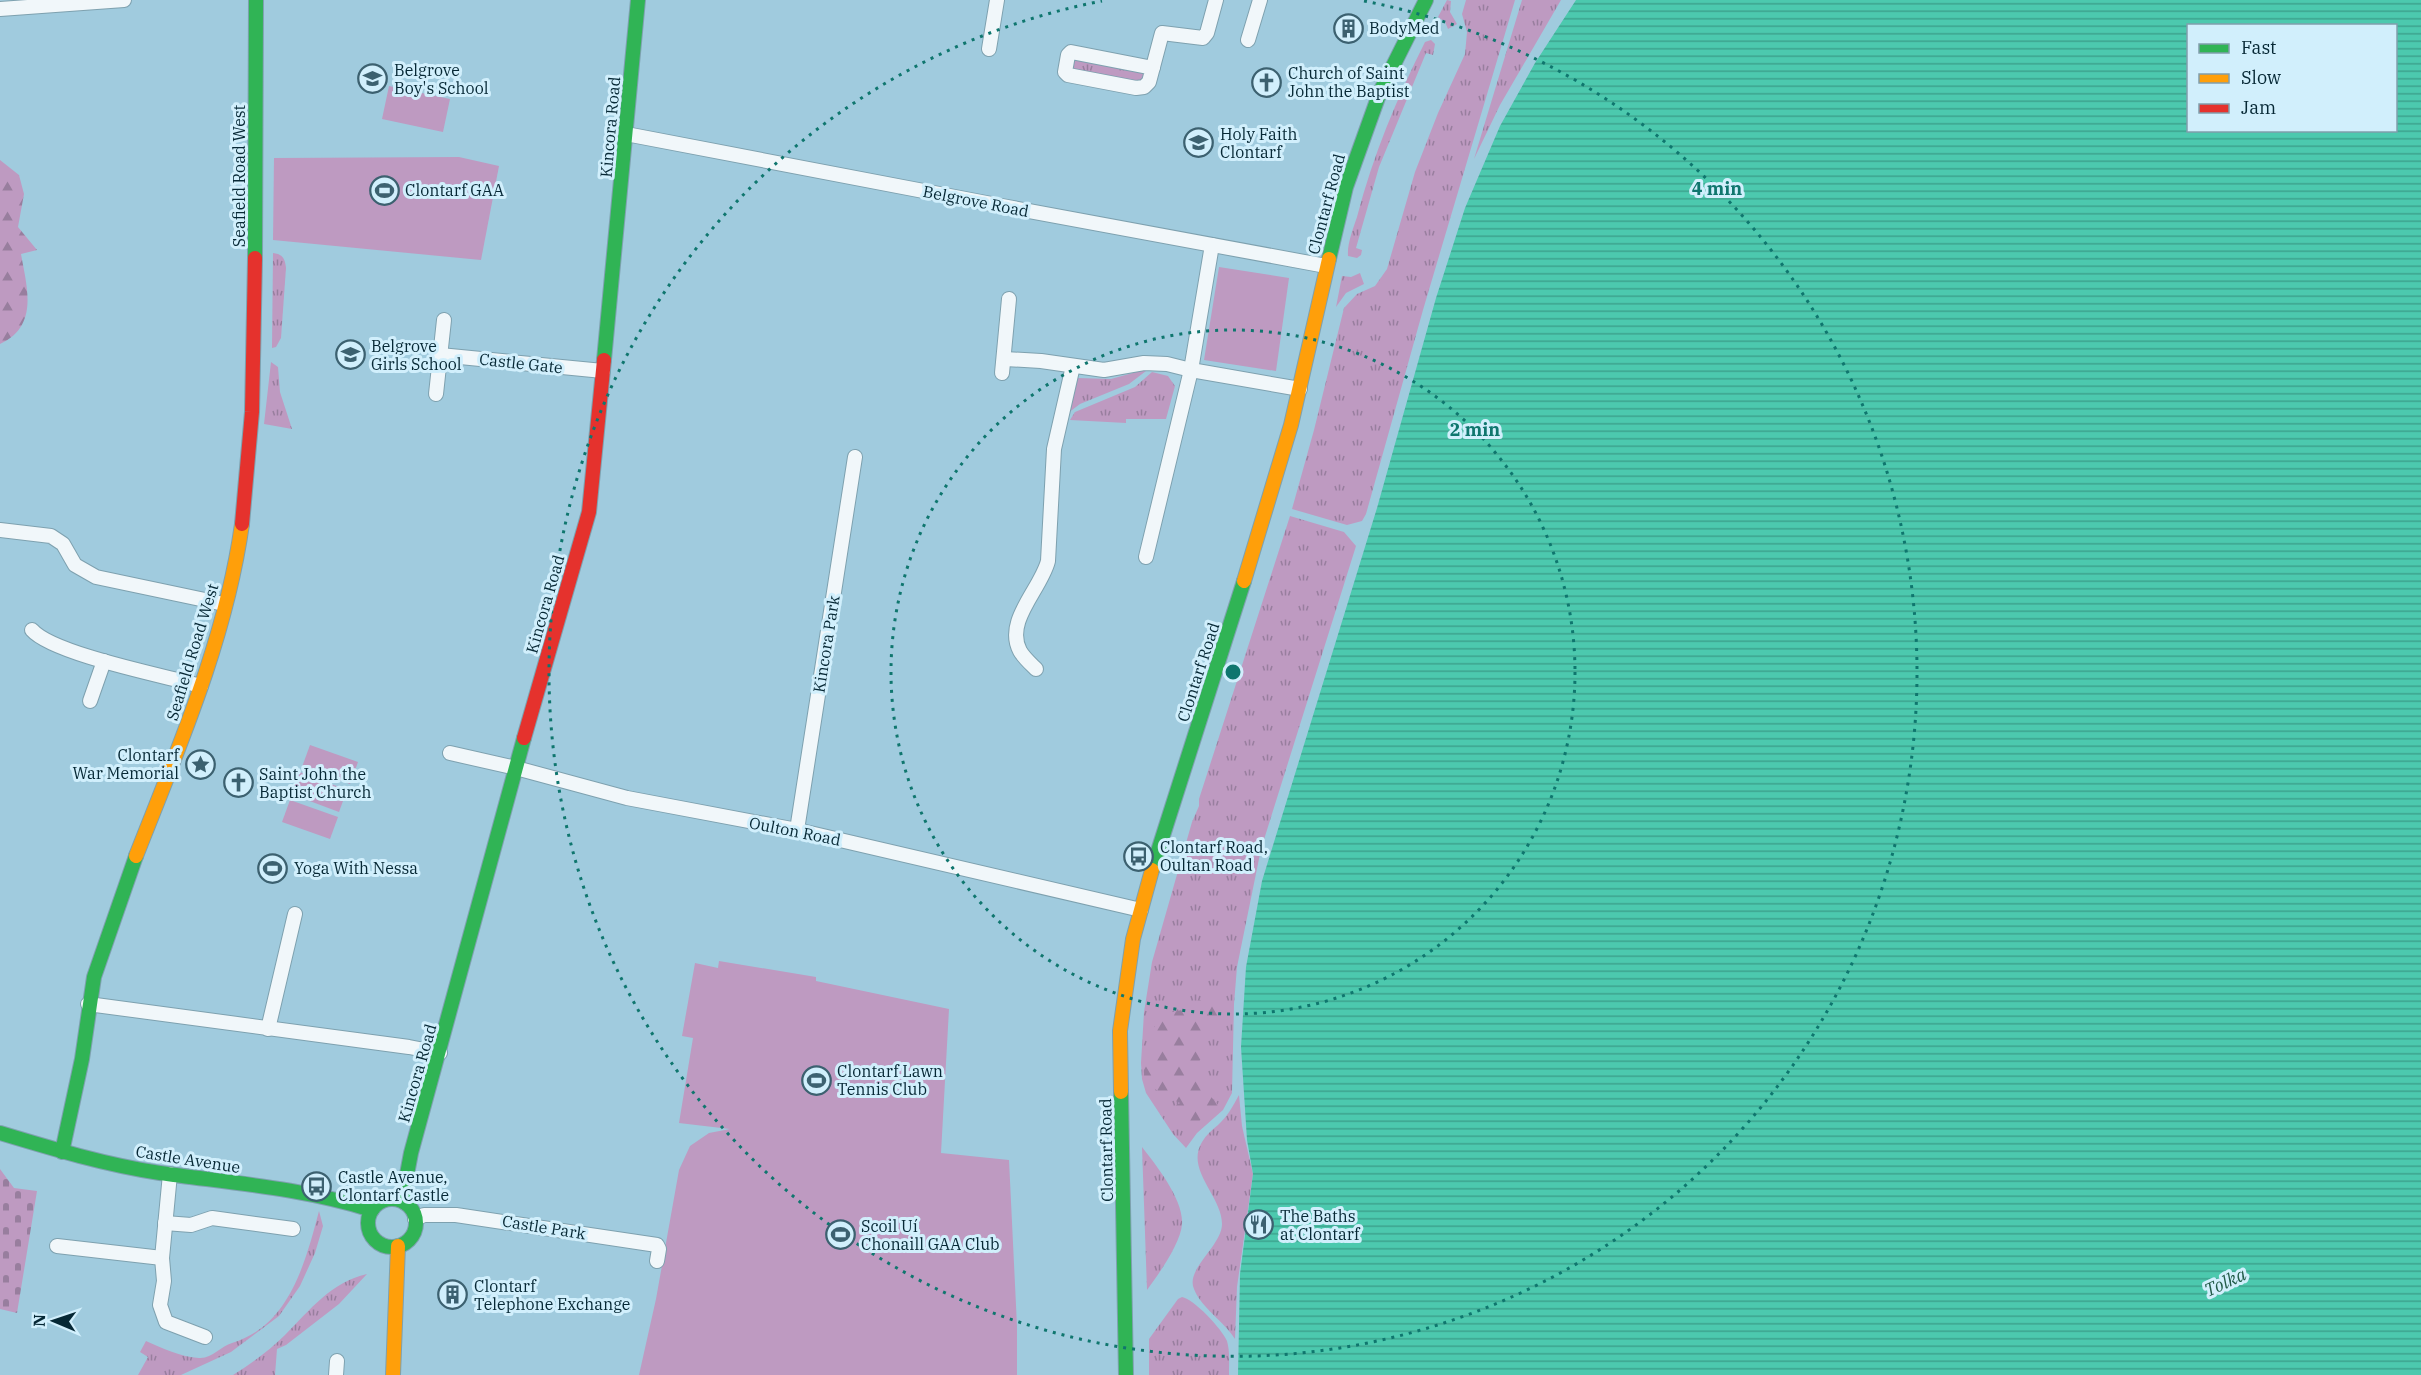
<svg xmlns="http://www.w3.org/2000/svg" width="2421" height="1375" font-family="'IBM Plex Serif',serif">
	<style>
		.grass { fill: url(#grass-tufts) }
		.forest { fill: url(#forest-firs) }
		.cemetery { fill: url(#cemetery-stones) }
		.green { fill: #be9ac1 }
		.water { fill: url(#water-rules); fill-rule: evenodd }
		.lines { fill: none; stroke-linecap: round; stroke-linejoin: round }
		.street-casing { stroke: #7ea1af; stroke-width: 16 }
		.fast-casing { stroke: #7ea1af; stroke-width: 16 }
		.slow-casing { stroke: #7ea1af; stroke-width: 16 }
		.jam-casing { stroke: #7ea1af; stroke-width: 16 }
		.street { stroke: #f1f7fa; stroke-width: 14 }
		.fast { stroke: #30b455; stroke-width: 14 }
		.slow { stroke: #ff9f0a; stroke-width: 14 }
		.jam { stroke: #e5322d; stroke-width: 14 }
		.ring { fill: none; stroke: #0f766e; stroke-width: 3; stroke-dasharray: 3 6 }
		.labels { text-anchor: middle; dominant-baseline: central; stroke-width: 6; stroke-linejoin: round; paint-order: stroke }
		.poi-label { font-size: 16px; fill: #062835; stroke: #d1effc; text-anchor: start }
		.street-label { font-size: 16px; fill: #062835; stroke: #d1effc }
		.water-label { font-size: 18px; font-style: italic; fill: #235c49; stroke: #d1effc }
		.centre { fill: #0f766e; stroke: #d1effc; stroke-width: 3 }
		.ring-label { font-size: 18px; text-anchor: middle; font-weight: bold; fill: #0f766e; stroke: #d1effc; stroke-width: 6; stroke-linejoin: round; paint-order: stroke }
	</style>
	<defs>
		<pattern id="grass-tufts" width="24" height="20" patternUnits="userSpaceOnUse" patternTransform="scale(1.5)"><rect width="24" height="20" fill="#be9ac1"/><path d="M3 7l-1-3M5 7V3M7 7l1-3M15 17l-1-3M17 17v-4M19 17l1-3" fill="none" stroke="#987e9e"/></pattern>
		<pattern id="forest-firs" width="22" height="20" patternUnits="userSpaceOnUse" patternTransform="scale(1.5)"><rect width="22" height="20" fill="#be9ac1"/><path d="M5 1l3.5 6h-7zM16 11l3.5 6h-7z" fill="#987e9e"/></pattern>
		<pattern id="cemetery-stones" width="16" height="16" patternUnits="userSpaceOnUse" patternTransform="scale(1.5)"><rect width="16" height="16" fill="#be9ac1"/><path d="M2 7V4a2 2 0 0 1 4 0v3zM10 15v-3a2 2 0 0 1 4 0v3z" fill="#987e9e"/></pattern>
		<pattern id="water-rules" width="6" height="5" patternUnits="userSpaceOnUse" patternTransform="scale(1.5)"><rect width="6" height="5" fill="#4cc9ae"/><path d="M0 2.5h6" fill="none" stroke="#3da38e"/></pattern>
	</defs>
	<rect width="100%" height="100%" fill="#a0cbde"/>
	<g class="grass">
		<path d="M1447,0L1451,1L1450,12L1457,24L1448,29L1445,22L1438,17Z"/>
		<path d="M1466,0H1515L1423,310L1366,514L1362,521L1347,525L1292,509L1314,430L1344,308L1357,294L1375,286L1387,269L1415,172L1438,113L1465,54L1467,32L1462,14Z"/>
		<path d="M1522,0H1561L1500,105L1474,159Z"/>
		<path d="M1431,40L1435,44L1433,55L1426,53L1379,167L1356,248L1362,250L1361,255L1357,258L1348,256C1347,244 1353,229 1357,217C1373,155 1397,98 1425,42Z"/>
		<path d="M1074,56L1150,71L1147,81L1137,85L1072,73Z"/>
		<path d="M273,253C283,254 285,259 286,268L281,338L276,347L272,348Z"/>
		<path d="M1360,273L1364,284L1346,293L1336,307L1342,276L1351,277Z"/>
		<path d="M271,362L278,367L280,392L292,429L264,424Z"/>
		<path d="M1140,371H1146L1129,384L1080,404L1068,413L1076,380L1078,378L1111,379Z"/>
		<path d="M1152,372L1168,376L1175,386L1166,419H1126V423L1070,420L1075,412L1135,387Z"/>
		<path d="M1290,516L1344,532L1356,546L1261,849L1237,967L1234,1004L1232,1093L1223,1110L1197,1133L1186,1148L1173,1134L1146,1093L1142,1079L1141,1063L1144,1012L1152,962L1192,822L1199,806V799Z"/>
		<path d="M1239,1095L1242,1126L1253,1174L1237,1287L1235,1339C1224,1321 1202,1309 1194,1289C1185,1269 1222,1246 1222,1224C1222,1196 1185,1170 1202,1142C1206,1135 1212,1130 1218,1125C1227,1117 1233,1106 1239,1095Z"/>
		<path d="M1142,1147C1156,1165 1184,1200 1182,1224C1181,1243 1158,1275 1147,1290Z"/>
		<path d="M319,1211L323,1226L315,1253L300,1286L279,1316L231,1352L181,1375H138L148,1357L140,1352L146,1341C162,1348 181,1357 199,1358C212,1359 221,1346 232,1343C289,1326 305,1264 319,1211Z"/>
		<path d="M367,1274L339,1304L286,1345L277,1349L275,1375H233C252,1363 270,1350 285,1335C310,1310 331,1282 367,1274Z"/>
		<path d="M1182,1297C1194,1299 1222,1329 1227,1341C1230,1351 1229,1364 1229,1375H1149V1339L1178,1299Z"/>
	</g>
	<g class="forest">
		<path d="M0,160L19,175L24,194L18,227L37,250L21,254C27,288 39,326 0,344Z"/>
		<path d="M1215,997L1223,1006L1220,1022L1207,1025L1201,1059L1196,1064L1207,1092L1218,1105L1191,1128L1180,1122L1174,1107L1180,1103C1154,1090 1130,1079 1153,1048L1151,1034L1160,1015L1186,1009L1196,1001Z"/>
	</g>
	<path class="cemetery" d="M0,1169L14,1188L37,1191L17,1313L0,1309Z"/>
	<g class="green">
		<path d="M389,86L450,99L443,132L382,119Z"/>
		<path d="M459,157L499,166L481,260L273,240L274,158Z"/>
		<path d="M1219,267L1289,278L1276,371L1204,360Z"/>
		<path d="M310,745L358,762L350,784L302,767Z"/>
		<path d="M300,772L347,790L339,812L291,794Z"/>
		<path d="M290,800L338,817L330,839L282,822Z"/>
		<path d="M719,961L816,977V981L949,1009L941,1153L1009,1160L1017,1326V1375H639L656,1299L679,1170L690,1146L709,1133L730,1129L679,1123L693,1038L682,1036L695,963L718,968Z"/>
	</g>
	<path class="water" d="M1576,0H2421V1375H1238L1240,1274L1253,1174L1247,1140L1241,1047L1246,967L1262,881L1377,508L1436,298L1465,208L1500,126L1535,63ZM2188,26H2396V130H2188Z"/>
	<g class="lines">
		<defs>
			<g id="street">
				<path d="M0,9L124,0"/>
				<path d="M1248,40L1260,0"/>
				<path d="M989,49L997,0"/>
				<path d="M1153,68L1071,52L1068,55L1065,72L1068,75L1136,88L1144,87L1149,82L1162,33L1203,38L1207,33L1216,0"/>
				<path d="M626,134L1002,206L1326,266"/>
				<path d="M440,355L603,371"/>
				<path d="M1005,359L1041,361L1104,370L1144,363L1167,364L1191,370L1300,389"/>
				<path d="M1002,373L1009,299"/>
				<path d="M436,394L444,320"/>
				<path d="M0,530L51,536L63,544L75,565L96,577L224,604"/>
				<path d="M1146,557L1191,370L1212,245"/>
				<path d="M32,630C53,654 165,676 201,686"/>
				<path d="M1036,669C1031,664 1024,658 1020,651C1004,621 1041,589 1048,561L1054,449L1073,366"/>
				<path d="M90,701L104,661"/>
				<path d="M450,753L516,768L627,798L797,830L1141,910"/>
				<path d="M797,830L855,457"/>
				<path d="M88,1004L409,1047L440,1053"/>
				<path d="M268,1029L295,914"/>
				<path d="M170,1174L162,1258L164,1281L160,1305L166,1322L205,1337"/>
				<path d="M415,1219L424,1215H456L657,1245L659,1249L657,1261"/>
				<path d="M165,1223L191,1225L212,1218L293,1229"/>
				<path d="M57,1246L162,1258"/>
				<path d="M336,1375L337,1361"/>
			</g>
			<g id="fast">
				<path d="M255,258L256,0"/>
				<path d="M1329,259L1346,187L1380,92L1426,0"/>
				<path d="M604,360L638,0"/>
				<path d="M1152,870L1244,581"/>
				<path d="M1121,1092L1126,1375"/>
				<path d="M0,1133C53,1149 106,1165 160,1173C232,1183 302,1188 372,1210"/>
				<path d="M62,1152L82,1059L94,977L136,856"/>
				<circle cx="392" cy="1223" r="24"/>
				<path d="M405,1203L404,1190L411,1153L524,738"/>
			</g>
			<g id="slow">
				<path d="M1244,581L1291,425L1329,259"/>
				<path d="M136,856C178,749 226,639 242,524"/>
				<path d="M1121,1092L1120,1031L1133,939L1152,870"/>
				<path d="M393,1375L398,1246"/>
			</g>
			<g id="jam">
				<path d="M242,524L252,412L255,258"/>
				<path d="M524,738L589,512L604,360"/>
			</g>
		</defs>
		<use href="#street" class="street-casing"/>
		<use href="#fast" class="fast-casing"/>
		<use href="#slow" class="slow-casing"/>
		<use href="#jam" class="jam-casing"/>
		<use href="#street" class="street"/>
		<use href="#fast" class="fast"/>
		<use href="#slow" class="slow"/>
		<use href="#jam" class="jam"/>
	</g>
	<g class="ring">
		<circle cx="1233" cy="672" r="342"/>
		<path d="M1364 1A684 684 0 1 1 1102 1"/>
	</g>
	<defs>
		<symbol id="building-ring" viewBox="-11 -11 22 22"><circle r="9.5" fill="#d1effc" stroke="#3c6170" stroke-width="1.5"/><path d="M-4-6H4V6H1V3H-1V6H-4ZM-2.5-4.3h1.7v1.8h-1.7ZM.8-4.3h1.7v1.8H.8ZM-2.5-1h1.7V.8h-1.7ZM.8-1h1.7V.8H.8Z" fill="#3c6170"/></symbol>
		<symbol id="school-ring" viewBox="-11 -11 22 22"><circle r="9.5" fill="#d1effc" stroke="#3c6170" stroke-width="1.5"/><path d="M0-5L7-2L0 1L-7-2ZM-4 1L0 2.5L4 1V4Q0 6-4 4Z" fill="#3c6170"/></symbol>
		<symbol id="church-ring" viewBox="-11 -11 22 22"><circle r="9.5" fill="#d1effc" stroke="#3c6170" stroke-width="1.5"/><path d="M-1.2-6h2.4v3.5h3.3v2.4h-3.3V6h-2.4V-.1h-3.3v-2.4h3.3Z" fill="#3c6170"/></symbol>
		<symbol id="stadium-ring" viewBox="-11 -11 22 22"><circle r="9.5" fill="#d1effc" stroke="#3c6170" stroke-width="1.5"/><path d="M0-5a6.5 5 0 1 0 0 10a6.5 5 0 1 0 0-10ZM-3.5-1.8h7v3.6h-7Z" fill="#3c6170"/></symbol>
		<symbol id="sight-ring" viewBox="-11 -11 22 22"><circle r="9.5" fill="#d1effc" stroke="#3c6170" stroke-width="1.5"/><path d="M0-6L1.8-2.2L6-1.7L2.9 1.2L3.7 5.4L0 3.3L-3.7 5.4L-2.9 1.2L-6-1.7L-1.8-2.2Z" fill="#3c6170"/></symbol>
		<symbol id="bus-ring" viewBox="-11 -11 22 22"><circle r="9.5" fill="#d1effc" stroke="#3c6170" stroke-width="1.5"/><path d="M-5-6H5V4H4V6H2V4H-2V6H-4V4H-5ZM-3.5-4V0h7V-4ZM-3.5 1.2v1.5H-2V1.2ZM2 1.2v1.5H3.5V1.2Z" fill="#3c6170"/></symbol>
		<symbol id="restaurant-ring" viewBox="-11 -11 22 22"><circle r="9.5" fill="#d1effc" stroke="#3c6170" stroke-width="1.5"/><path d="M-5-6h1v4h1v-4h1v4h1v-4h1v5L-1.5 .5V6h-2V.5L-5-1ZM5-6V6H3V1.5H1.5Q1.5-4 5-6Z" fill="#3c6170"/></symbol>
	</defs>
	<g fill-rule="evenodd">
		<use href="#building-ring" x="1332" y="12" width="33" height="33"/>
		<use href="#school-ring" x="356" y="62" width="33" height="33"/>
		<use href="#church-ring" x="1250" y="66" width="33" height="33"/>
		<use href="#school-ring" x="1182" y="126" width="33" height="33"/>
		<use href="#stadium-ring" x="368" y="174" width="33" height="33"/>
		<use href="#school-ring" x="334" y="338" width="33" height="33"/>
		<use href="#sight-ring" x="184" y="748" width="33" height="33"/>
		<use href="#church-ring" x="222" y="766" width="33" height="33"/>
		<use href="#bus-ring" x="1122" y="840" width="33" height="33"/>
		<use href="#stadium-ring" x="256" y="852" width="33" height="33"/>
		<use href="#stadium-ring" x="800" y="1064" width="33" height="33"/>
		<use href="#bus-ring" x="300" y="1170" width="33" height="33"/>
		<use href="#restaurant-ring" x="1242" y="1208" width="33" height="33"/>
		<use href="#stadium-ring" x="824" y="1218" width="33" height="33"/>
		<use href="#building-ring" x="436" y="1278" width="33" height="33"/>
	</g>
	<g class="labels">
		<g class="poi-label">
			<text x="1369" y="28">BodyMed</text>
			<text x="394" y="70">Belgrove<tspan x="394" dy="18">Boy's School</tspan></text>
			<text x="1288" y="73">Church of Saint<tspan x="1288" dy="18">John the Baptist</tspan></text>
			<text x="1220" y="134">Holy Faith<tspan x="1220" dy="18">Clontarf</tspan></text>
			<text x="405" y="190">Clontarf GAA</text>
			<text x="371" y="346">Belgrove<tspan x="371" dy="18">Girls School</tspan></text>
			<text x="179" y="755" text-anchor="end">Clontarf<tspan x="179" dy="18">War Memorial</tspan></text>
			<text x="259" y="774">Saint John the<tspan x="259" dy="18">Baptist Church</tspan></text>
			<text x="1160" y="847">Clontarf Road,<tspan x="1160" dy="18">Oultan Road</tspan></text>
			<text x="294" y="868">Yoga With Nessa</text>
			<text x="837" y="1071">Clontarf Lawn<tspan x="837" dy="18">Tennis Club</tspan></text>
			<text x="338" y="1177">Castle Avenue,<tspan x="338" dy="18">Clontarf Castle</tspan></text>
			<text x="1280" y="1216">The Baths<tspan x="1280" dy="18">at Clontarf</tspan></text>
			<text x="861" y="1226">Scoil Uí<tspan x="861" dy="18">Chonaill GAA Club</tspan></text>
			<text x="474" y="1286">Clontarf<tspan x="474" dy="18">Telephone Exchange</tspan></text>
		</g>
		<g class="street-label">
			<text transform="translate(610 127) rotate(-85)">Kincora Road</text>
			<text transform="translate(239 176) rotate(-90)">Seafield Road West</text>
			<text transform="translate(976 201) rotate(11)">Belgrove Road</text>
			<text transform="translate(1326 204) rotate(-75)">Clontarf Road</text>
			<text transform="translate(521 363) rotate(6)">Castle Gate</text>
			<text transform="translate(545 604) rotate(-74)">Kincora Road</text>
			<text transform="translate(826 644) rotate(-81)">Kincora Park</text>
			<text transform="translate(192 652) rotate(-73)">Seafield Road West</text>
			<text transform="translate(1198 672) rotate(-72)">Clontarf Road</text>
			<text transform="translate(795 831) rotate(11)">Oulton Road</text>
			<text transform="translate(417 1073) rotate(-74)">Kincora Road</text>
			<text transform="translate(1106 1150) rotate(-91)">Clontarf Road</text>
			<text transform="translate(188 1159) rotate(9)">Castle Avenue</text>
			<text transform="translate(544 1227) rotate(9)">Castle Park</text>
		</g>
		<g class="water-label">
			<text transform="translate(2225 1282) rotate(-25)">Tolka</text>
		</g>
	</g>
	<circle cx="1233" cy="672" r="9" class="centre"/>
	<g class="ring-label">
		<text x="1717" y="195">4 min</text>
		<text x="1475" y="436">2 min</text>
	</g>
	<rect x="2187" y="24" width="210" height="108" fill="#d1effc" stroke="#809fac" stroke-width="1.5"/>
	<rect x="2199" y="44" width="30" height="9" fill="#30b455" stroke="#809fac" stroke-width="1.5"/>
	<text x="2241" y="54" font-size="18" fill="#062835">Fast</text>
	<rect x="2199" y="74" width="30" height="9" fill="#ff9f0a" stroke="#809fac" stroke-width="1.5"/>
	<text x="2241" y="84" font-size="18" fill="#062835">Slow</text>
	<rect x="2199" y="104" width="30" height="9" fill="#e5322d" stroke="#809fac" stroke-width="1.5"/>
	<text x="2241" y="114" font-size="18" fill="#062835">Jam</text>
	<g transform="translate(54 1321) rotate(272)" stroke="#d1effc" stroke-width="4.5" paint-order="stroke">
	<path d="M0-4.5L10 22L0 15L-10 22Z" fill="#062835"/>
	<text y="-9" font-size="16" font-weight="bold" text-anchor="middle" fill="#062835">N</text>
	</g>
</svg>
